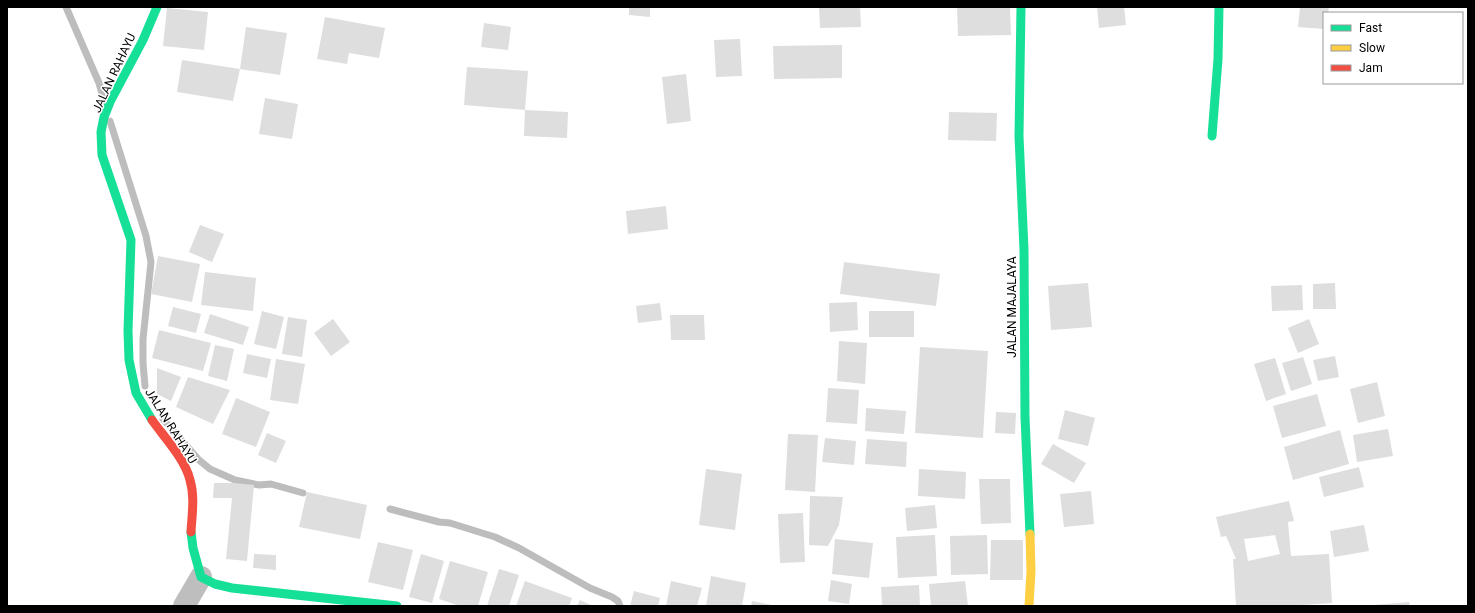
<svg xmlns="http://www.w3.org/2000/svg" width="1475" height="613" font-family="Roboto,sans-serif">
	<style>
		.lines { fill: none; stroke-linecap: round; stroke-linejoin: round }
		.stream { stroke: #bdbdbd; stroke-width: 7 }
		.building { fill: #dedede; fill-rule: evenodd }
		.street { stroke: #bebebe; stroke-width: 22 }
		.fast { stroke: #16e098; stroke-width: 9 }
		.slow { stroke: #ffcf43; stroke-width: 9 }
		.jam { stroke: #f24e42; stroke-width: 9 }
		.labels { text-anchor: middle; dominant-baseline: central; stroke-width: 3; stroke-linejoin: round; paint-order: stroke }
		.street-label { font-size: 12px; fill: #000; stroke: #fff }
	</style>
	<rect width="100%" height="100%" fill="#fff"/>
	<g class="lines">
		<g class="stream">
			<path d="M66,7L99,83L104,101"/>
			<path d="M110,121L146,236L151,262L143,339V363L145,386"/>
			<path d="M163,419L199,460L210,469L235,480L259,485L271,484L303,493"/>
			<path d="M390,509L439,522L450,523L495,537L519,548L590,588L612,597L618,601L620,606"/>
		</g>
	</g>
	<g class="building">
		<path d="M629,7H650V17L629,15Z"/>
		<path d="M819,7H860L861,27L820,28Z"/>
		<path d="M957,7H1010L1011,35L958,36Z"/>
		<path d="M1097,7H1124L1126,25L1099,28Z"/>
		<path d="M1300,7H1329L1328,13H1324V29L1298,27Z"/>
		<path d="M167,8L208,12L204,50L163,46Z"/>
		<path d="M325,17L385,28L379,58L349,53L347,64L317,59Z"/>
		<path d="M484,23L511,27L508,50L481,47Z"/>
		<path d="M246,27L287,33L280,75L240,69L233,101L177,92L182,60L240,69Z"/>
		<path d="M740,39L742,76L716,77L714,40Z"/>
		<path d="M842,45V78L774,79L773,46Z"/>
		<path d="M467,67L528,71L525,110L464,105Z"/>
		<path d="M686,74L691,121L667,124L662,77Z"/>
		<path d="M265,98L298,104L292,139L259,134Z"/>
		<path d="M525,110L568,112L567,138L524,136Z"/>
		<path d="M949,112L997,113L996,141L948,140Z"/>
		<path d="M666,206L668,229L628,234L626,211Z"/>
		<path d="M200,225L224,234L212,262L189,252Z"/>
		<path d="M158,256L200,264L192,302L151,294Z"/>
		<path d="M844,262L940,274L936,306L840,294Z"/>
		<path d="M205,272L256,278L253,311L201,305Z"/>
		<path d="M1088,283L1092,327L1051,330L1048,286Z"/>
		<path d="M1335,283L1336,309H1313V284Z"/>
		<path d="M1302,285L1303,310L1272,311L1271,286Z"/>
		<path d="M857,302L858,330L830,332L829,303Z"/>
		<path d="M660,303L662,320L638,323L636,306Z"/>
		<path d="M173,307L201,314L196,333L168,326Z"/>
		<path d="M262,311L284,317L276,349L254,344Z"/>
		<rect x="869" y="311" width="45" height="26"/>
		<path d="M210,314L249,327L243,345L204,333Z"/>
		<path d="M670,315H704L705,340H671Z"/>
		<path d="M288,317L307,320L302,357L282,354Z"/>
		<path d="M333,319L350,342L331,356L314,333Z"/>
		<path d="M1309,319L1319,344L1298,353L1288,328Z"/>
		<path d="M159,330L211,343L203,371L152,358Z"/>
		<path d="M839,341L867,343L865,384L837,381Z"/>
		<path d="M215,345L234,349L227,381L208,376Z"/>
		<path d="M920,347L988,351L983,438L915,433Z"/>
		<path d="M247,354L271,359L267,378L243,373Z"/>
		<path d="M1335,356L1339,377L1318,381L1313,360Z"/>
		<path d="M1303,357L1312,384L1291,391L1282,363Z"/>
		<path d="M1275,358L1286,394L1266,401L1254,364Z"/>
		<path d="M276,359L305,364L298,404L270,400Z"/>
		<path d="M157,368L181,377L171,401L157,394Z"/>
		<path d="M188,377L230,390L213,424L176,407Z"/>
		<path d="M1377,382L1385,416L1358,423L1350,389Z"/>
		<path d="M828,388L859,390L857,424L826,422Z"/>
		<path d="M1317,394L1326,426L1282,438L1273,406Z"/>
		<path d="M236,398L270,412L256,447L222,434Z"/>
		<path d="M866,408L906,411L904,434L865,431Z"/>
		<path d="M1065,410L1095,418L1088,446L1058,439Z"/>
		<path d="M996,412L1016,413L1015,434L995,433Z"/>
		<path d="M1388,429L1393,456L1357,462L1353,435Z"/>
		<path d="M1340,430L1349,464L1293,480L1284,447Z"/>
		<path d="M267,433L286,441L276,463L258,455Z"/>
		<path d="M788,434L818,435L815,492L785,490Z"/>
		<path d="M825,438L856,441L854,465L822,462Z"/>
		<path d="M867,439L907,442L906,467L865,464Z"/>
		<path d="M1053,444L1086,463L1074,483L1041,464Z"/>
		<path d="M1359,467L1364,487L1324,497L1319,477Z"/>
		<path d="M706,469L742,474L735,530L699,525Z"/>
		<path d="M919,469L966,472L965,499L918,496Z"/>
		<path d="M979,479H1010L1011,523L981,524Z"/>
		<path d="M214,483H234L254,485L247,561L226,559L232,498H213Z"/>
		<path d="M1091,491L1094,524L1064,527L1060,494Z"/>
		<path d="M307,492L367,505L360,539L299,527Z"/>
		<path d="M810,496L843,497L839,525L828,546L809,545Z"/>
		<path d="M1289,501L1294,521L1288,522L1291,556L1329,554L1332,603L1287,606H1236L1233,559H1236L1226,536L1221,537L1216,517ZM1275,535L1280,554L1248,561L1244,539Z"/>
		<path d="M935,505L937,528L907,531L905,508Z"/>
		<path d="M803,513L805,562L780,563L778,514Z"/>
		<path d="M1364,525L1369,551L1334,557L1330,531Z"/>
		<path d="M935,535L937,576L898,578L896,537Z"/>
		<path d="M987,535L988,574L951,575L950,536Z"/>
		<path d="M835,539L873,543L869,578L832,574Z"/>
		<path d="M991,540H1023V580H990Z"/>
		<path d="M378,542L413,550L403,590L368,582Z"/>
		<path d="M254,554L276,555V570L253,568Z"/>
		<path d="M421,554L444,561L432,603L409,597Z"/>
		<path d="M450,561L488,572L478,606H460L439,599Z"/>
		<path d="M499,569L519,575L509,606H487Z"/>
		<path d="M711,576L746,583L742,606H706Z"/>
		<path d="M831,580L852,584L849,604L828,601Z"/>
		<path d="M525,581L572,598L569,606H516Z"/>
		<path d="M671,581L702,588L697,606H666Z"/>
		<path d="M965,581L968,606H931L929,584Z"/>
		<path d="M919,585L920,606H882L881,587Z"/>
		<path d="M634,591L660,598L658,606H630Z"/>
		<path d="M580,600L593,606H577Z"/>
		<path d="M752,601L772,605V606H751Z"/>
		<path d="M1409,602L1410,606H1374V605Z"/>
	</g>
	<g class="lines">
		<path class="street" d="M184,606L201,577"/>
		<g class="fast">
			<path d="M1021,7L1019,136L1024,250L1025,417L1030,534"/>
			<path d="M1212,136L1218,59L1219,7"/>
			<path d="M152,420L136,393L129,360L128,331L131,240L102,155L101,132L104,117L110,102L143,40L157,7"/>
			<path d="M191,532L193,548L201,577L215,584L232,588L397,606"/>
		</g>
		<path class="slow" d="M1029,606L1031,571L1030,534"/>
		<path class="jam" d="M152,420C164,437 185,459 190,480C195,497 192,514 191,532"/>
	</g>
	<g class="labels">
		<g class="street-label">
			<text transform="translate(114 73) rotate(-65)">JALAN RAHAYU</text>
			<text transform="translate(1012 307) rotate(-90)">JALAN MAJALAYA</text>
			<text transform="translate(171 426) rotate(58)">JALAN RAHAYU</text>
		</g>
	</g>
	<rect width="1475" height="613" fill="none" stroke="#000000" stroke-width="16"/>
	<rect x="1323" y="12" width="140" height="72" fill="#ffffff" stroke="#999999"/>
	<rect x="1331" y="25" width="20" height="6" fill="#16e098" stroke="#999999"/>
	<text x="1359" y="32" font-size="12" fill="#000000">Fast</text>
	<rect x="1331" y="45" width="20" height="6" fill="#ffcf43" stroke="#999999"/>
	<text x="1359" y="52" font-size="12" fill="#000000">Slow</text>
	<rect x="1331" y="65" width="20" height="6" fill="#f24e42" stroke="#999999"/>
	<text x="1359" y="72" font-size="12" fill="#000000">Jam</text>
</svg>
